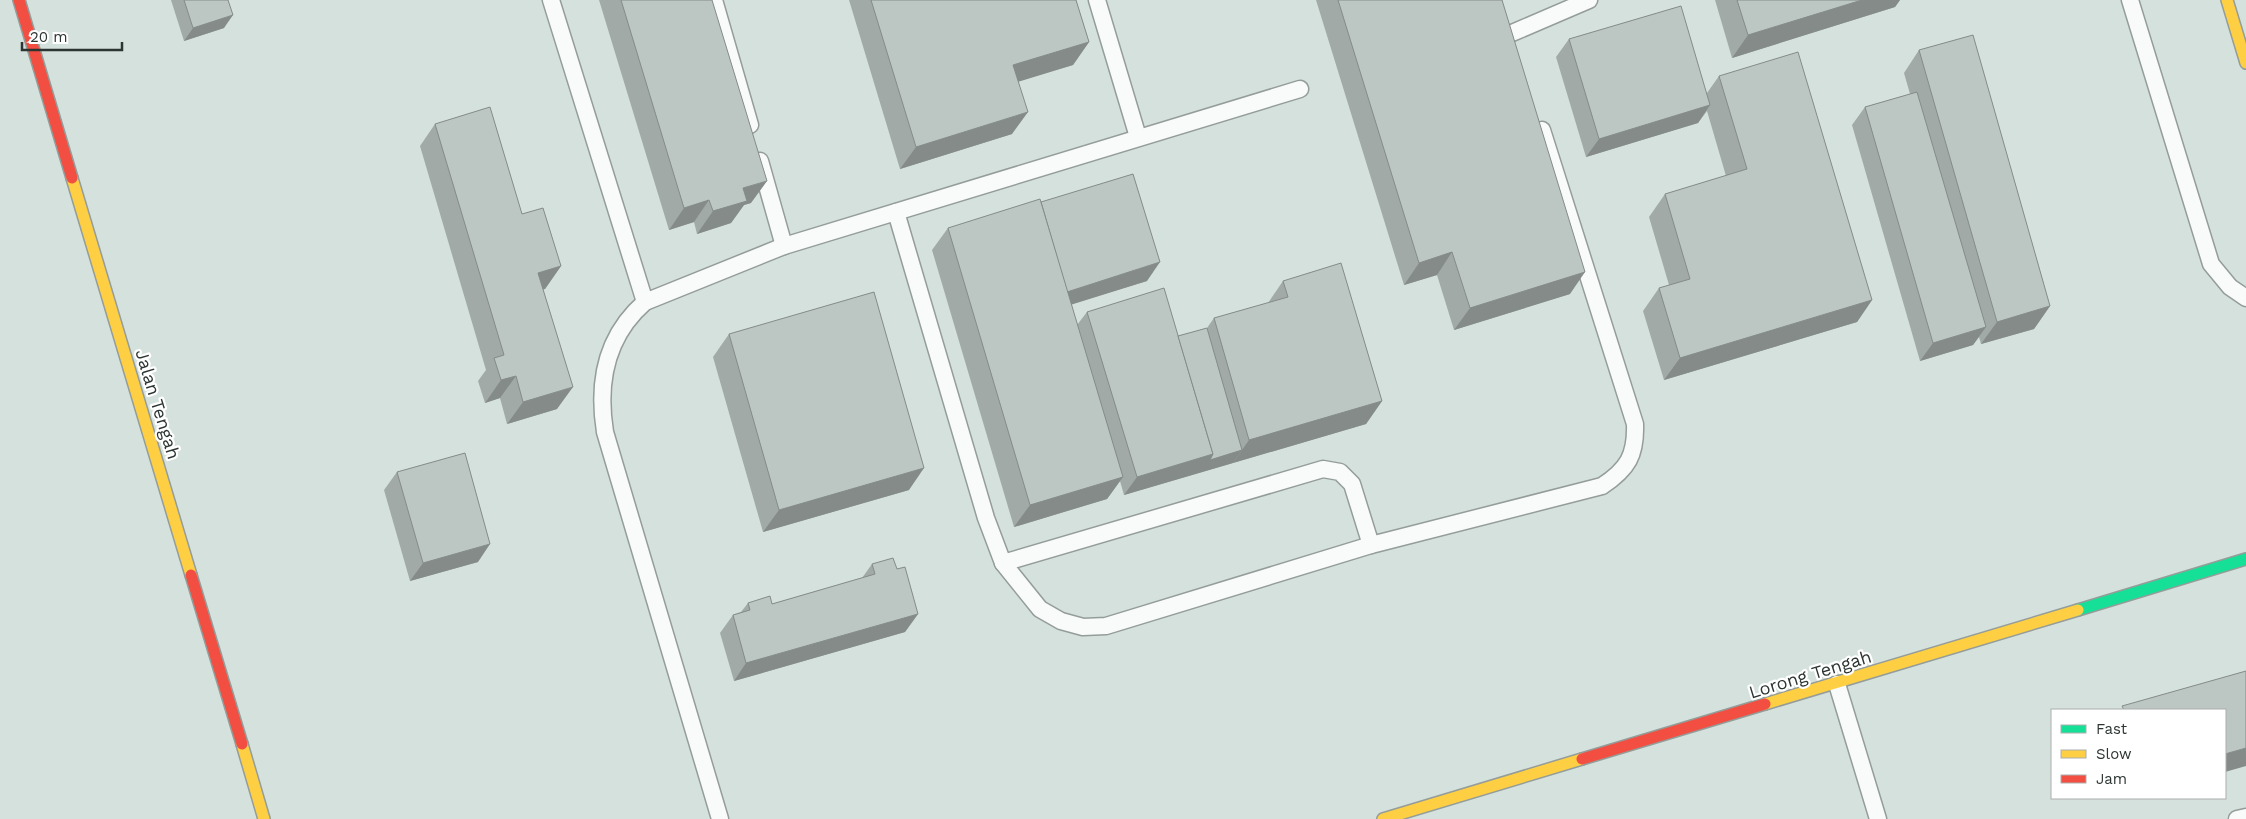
<svg xmlns="http://www.w3.org/2000/svg" width="2246" height="819" font-family="'Work Sans',sans-serif">
	<style>
		.lines { fill: none; stroke-linecap: round; stroke-linejoin: round }
		.lane-casing { stroke: #949d99; stroke-width: 19 }
		.fast-casing { stroke: #949d99; stroke-width: 14 }
		.slow-casing { stroke: #949d99; stroke-width: 14 }
		.jam-casing { stroke: #949d99; stroke-width: 14 }
		.lane { stroke: #f9fafa; stroke-width: 16 }
		.fast { stroke: #16e098; stroke-width: 11 }
		.slow { stroke: #ffcf43; stroke-width: 11 }
		.jam { stroke: #f24e42; stroke-width: 11 }
		.wall { fill: #a2aaa7 }
		.shaded-wall { fill: #848b88 }
		.building { fill: #bcc6c2; stroke: #848b88 }
		.labels { text-anchor: middle; dominant-baseline: central; stroke-width: 4.5; stroke-linejoin: round; paint-order: stroke }
		.street-label { font-size: 18px; fill: #2c3532; stroke: #fff }
	</style>
	<rect width="100%" height="100%" fill="#d5e1dd"/>
	<g class="lines">
		<defs>
			<g id="lane">
				<path d="M551,0L645,302"/>
				<path d="M714,0L750,125"/>
				<path d="M1097,0L1138,137"/>
				<path d="M2130,0L2211,264L2230,287L2246,298"/>
				<path d="M1512,33L1589,0"/>
				<path d="M760,161L784,246"/>
				<path d="M896,212L986,518L1003,563L1040,609L1061,621L1083,627L1106,626L1371,545"/>
				<path d="M1003,563L1323,469L1340,472L1352,484L1371,545L1602,486C1628,469 1636,455 1635,424L1542,130"/>
				<path d="M1837,684L1878,819"/>
				<path d="M720,819L605,432C597,382 606,336 645,302L784,246L1300,89"/>
				<path d="M2237,819L2246,817"/>
			</g>
			<path id="fast" d="M2078,610L2246,559"/>
			<g id="slow">
				<path d="M2227,0L2246,63"/>
				<path d="M72,178L191,575"/>
				<path d="M1765,704L2078,610"/>
				<path d="M242,744L264,819"/>
				<path d="M1383,819L1582,759"/>
			</g>
			<g id="jam">
				<path d="M19,0L72,178"/>
				<path d="M191,575L242,744"/>
				<path d="M1582,759L1765,704"/>
			</g>
		</defs>
		<use href="#lane" class="lane-casing"/>
		<use href="#fast" class="fast-casing"/>
		<use href="#slow" class="slow-casing"/>
		<use href="#jam" class="jam-casing"/>
		<use href="#lane" class="lane"/>
		<use href="#fast" class="fast"/>
		<use href="#slow" class="slow"/>
		<use href="#jam" class="jam"/>
	</g>
	<g class="wall">
		<path d="M171,0H228L224,28L184,41Z"/>
		<path d="M599,0H712L751,203L744,205L731,223L697,234L694,222L669,230Z"/>
		<path d="M849,0H1076L1089,42L1073,65L1018,81L1012,134L900,169Z"/>
		<path d="M1316,0H1502L1570,294L1454,330L1437,275L1404,285Z"/>
		<path d="M1715,0H1900L1895,7L1732,58Z"/>
		<path d="M1569,39L1707,93L1719,76L1872,300L1857,322L1664,380L1643,311L1659,288L1669,285L1649,217L1665,194L1726,176L1707,111L1698,123L1586,157L1556,57Z"/>
		<path d="M1919,50L2050,306L2034,329L1981,344L1979,337L1973,345L1920,361L1852,125L1865,107L1910,94L1904,73Z"/>
		<path d="M435,124L522,214L561,266L545,289H543L557,409L507,424L500,398L485,403L478,381L486,370L420,146Z"/>
		<path d="M1041,202L1147,281L1071,304L1077,325L1087,312L1178,336L1207,328L1214,318L1268,303L1283,281L1382,401L1366,424L1124,495L1120,481L1107,499L1014,527L932,250L948,228Z"/>
		<path d="M729,334L909,490L763,532L713,357Z"/>
		<path d="M397,472L478,562L410,581L384,490Z"/>
		<path d="M872,564L897,569L918,614L905,632L734,681L720,633L733,615L741,612L748,603L772,604L862,578Z"/>
	</g>
	<g class="shaded-wall">
		<path d="M1862,0H1900L1895,7L1732,58L1748,35Z"/>
		<path d="M233,15L224,28L184,41L193,28Z"/>
		<path d="M1089,42L1073,65L998,88L1013,65Z"/>
		<path d="M1710,105L1698,123L1586,157L1599,139Z"/>
		<path d="M1028,112L1012,134L900,169L916,147Z"/>
		<path d="M767,181L751,203L744,205L731,223L697,234L713,211L743,188Z"/>
		<path d="M709,200L694,222L669,230L684,208Z"/>
		<path d="M1452,252L1437,275L1404,285L1419,263Z"/>
		<path d="M1160,262L1147,281L1051,311L1064,293Z"/>
		<path d="M561,266L545,289L523,295L538,273Z"/>
		<path d="M1585,272L1570,294L1454,330L1470,308Z"/>
		<path d="M1872,300L1857,322L1664,380L1680,358Z"/>
		<path d="M2050,306L2034,329L1981,344L1997,322Z"/>
		<path d="M1986,327L1973,345L1920,361L1933,343Z"/>
		<path d="M516,376L500,398L485,403L501,380Z"/>
		<path d="M573,387L557,409L507,424L523,402Z"/>
		<path d="M1382,401L1366,424L1233,463L1249,440Z"/>
		<path d="M1242,450L1233,463L1124,495L1137,477L1213,454Z"/>
		<path d="M924,468L909,490L763,532L779,510Z"/>
		<path d="M1123,477L1107,499L1014,527L1030,505Z"/>
		<path d="M490,544L478,562L410,581L423,563Z"/>
		<path d="M918,614L905,632L734,681L746,663Z"/>
		<path d="M2246,748V766L2225,772V754Z"/>
	</g>
	<g class="building">
		<path d="M184,0H228L233,15L193,28Z"/>
		<path d="M621,0H712L767,181L743,188L747,201L713,211L709,200L684,208Z"/>
		<path d="M871,0H1076L1089,42L1013,65L1028,112L916,147Z"/>
		<path d="M1338,0H1502L1585,272L1470,308L1452,252L1419,263Z"/>
		<path d="M1737,0H1862L1748,35Z"/>
		<path d="M1681,6L1710,105L1599,139L1569,39Z"/>
		<path d="M1973,35L2050,306L1997,322L1919,50Z"/>
		<path d="M1798,52L1872,300L1680,358L1659,288L1690,279L1665,194L1747,169L1719,76Z"/>
		<path d="M1917,92L1986,327L1933,343L1865,107Z"/>
		<path d="M490,107L522,214L543,208L561,266L538,273L573,387L523,402L516,376L501,380L494,358L504,355L435,124Z"/>
		<path d="M1133,174L1160,262L1067,292L1041,202Z"/>
		<path d="M1040,199L1123,477L1030,505L948,228Z"/>
		<path d="M1341,263L1382,401L1249,440L1214,318L1288,297L1283,281Z"/>
		<path d="M1164,288L1213,454L1137,477L1087,312Z"/>
		<path d="M874,292L924,468L779,510L729,334Z"/>
		<path d="M1207,328L1242,450L1210,460L1213,454L1178,336Z"/>
		<path d="M465,453L490,544L423,563L397,472Z"/>
		<path d="M893,558L897,569L905,567L918,614L746,663L733,615L750,610L748,603L770,596L772,604L875,574L872,564Z"/>
		<path d="M2246,671V748L2225,754V710H2124L2122,706Z"/>
	</g>
	<g class="labels">
		<g class="street-label">
			<text transform="translate(158 404) rotate(73)">Jalan Tengah</text>
			<text transform="translate(1810 674) rotate(-17)">Lorong Tengah</text>
		</g>
	</g>
	<rect x="2051" y="709" width="175" height="90" fill="#ffffff" stroke="#abaead"/>
	<rect x="2061" y="725" width="25" height="8" fill="#16e098" stroke="#abaead"/>
	<text x="2096" y="734" font-size="15" fill="#2c3532">Fast</text>
	<rect x="2061" y="750" width="25" height="8" fill="#ffcf43" stroke="#abaead"/>
	<text x="2096" y="759" font-size="15" fill="#2c3532">Slow</text>
	<rect x="2061" y="775" width="25" height="8" fill="#f24e42" stroke="#abaead"/>
	<text x="2096" y="784" font-size="15" fill="#2c3532">Jam</text>
	<path d="M22 42v8h100v-8" fill="none" stroke="#2c3532" stroke-width="2.5"/>
	<text x="30" y="42" font-size="15" fill="#2c3532" stroke="#ffffff" stroke-width="4" paint-order="stroke">20 m</text>
</svg>
